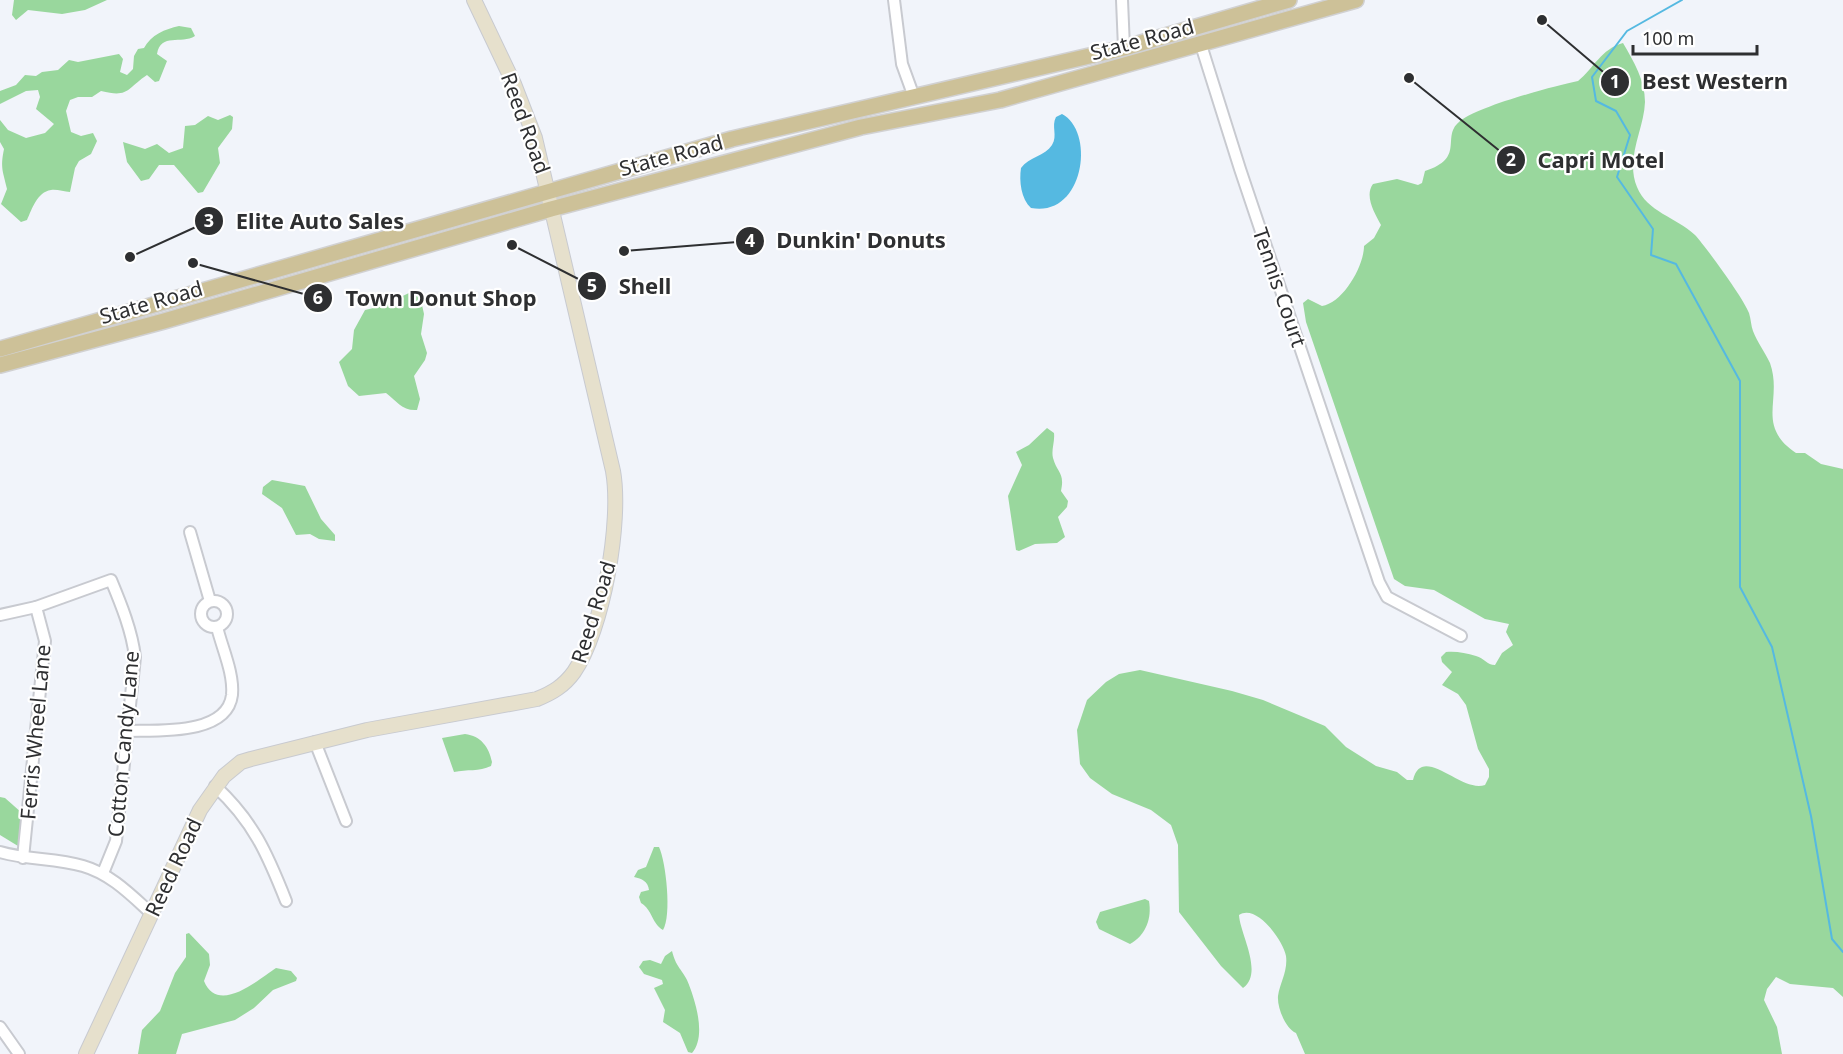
<svg xmlns="http://www.w3.org/2000/svg" width="1843" height="1054" font-family="'Noto Sans',sans-serif">
	<style>
		.green { fill: #99d79d }
		.water { fill: #55b9e1 }
		.lines { fill: none; stroke-linecap: round; stroke-linejoin: round }
		.stream { stroke: #55b9e1; stroke-width: 2 }
		.street-casing { stroke: #c8cad0; stroke-width: 14 }
		.secondary-casing { stroke: #c8cad0; stroke-width: 16 }
		.primary-casing { stroke: #d1d1d2; stroke-width: 18 }
		.street { stroke: #fff; stroke-width: 10 }
		.secondary { stroke: #e6e0cc; stroke-width: 14 }
		.primary { stroke: #cdc198; stroke-width: 15 }
		.labels { text-anchor: middle; dominant-baseline: central; stroke-width: 4.5; stroke-linejoin: round; paint-order: stroke }
		.street-label { font-size: 21px; fill: #2e2f31; stroke: #fff }
		.leader { fill: none; stroke: #2e2f31; stroke-width: 2 }
		.callout-dot { fill: #2e2f31; stroke: #fff; stroke-width: 2 }
		.mark-label { font-size: 18px; text-anchor: middle; font-weight: bold; fill: #fff }
		.callout-label { font-size: 22px; text-anchor: middle; font-weight: bold; fill: #2e2f31; stroke: #fff; stroke-width: 4.5; stroke-linejoin: round; paint-order: stroke }
	</style>
	<rect width="100%" height="100%" fill="#f1f4fa"/>
	<g class="green">
		<path d="M14,0H107L85,10L62,14L28,10L16,20L12,15Z"/>
		<path d="M179,26L191,28L195,36C181,45 161,32 157,54L167,61L159,81L155,82L147,75C126,89 129,98 101,91L92,97H78L70,100L66,111L71,132L81,136L93,133L97,141L91,154L79,161L75,168L70,192C64,192 57,189 51,190C37,192 32,209 27,220L21,222L1,204L7,189C3,171 0,168 4,149L0,142V120L8,130L26,138L45,133L54,124L36,109L40,97L38,90L26,91L0,104V91L16,85L25,75L36,76L42,72L58,70L69,60L78,62L119,54L123,59L120,72L127,75L133,69L134,56L138,49L144,48C151,35 165,29 179,26Z"/>
		<path d="M1623,43C1634,62 1645,80 1645,102C1644,130 1625,158 1637,187C1647,212 1676,217 1695,235C1706,247 1744,299 1749,313C1751,319 1751,326 1753,331C1757,342 1765,352 1770,363C1783,400 1755,425 1796,453H1805L1821,464L1843,469V997L1833,988L1790,984L1776,977L1767,989L1764,1000L1777,1027L1782,1054H1305L1296,1033C1286,1029 1277,1008 1278,996C1280,983 1288,971 1286,956C1283,940 1256,903 1239,915C1240,934 1264,973 1243,988L1221,966L1179,912L1178,845L1171,825L1151,810L1112,794L1090,778L1080,764L1077,730L1087,700L1106,682L1119,674L1140,670L1232,691L1263,700L1325,726L1346,747L1376,766L1397,772L1407,780H1413C1422,743 1462,794 1485,785L1489,777V769L1478,749L1466,705L1458,694L1442,685L1452,672L1442,662L1441,657L1446,652C1456,651 1466,653 1476,656C1484,658 1487,665 1495,665L1502,653L1513,645L1506,632L1509,624L1485,619L1434,590L1405,586L1394,579L1306,322L1303,303L1308,299L1322,306C1343,303 1364,266 1364,246L1374,238L1381,225C1375,214 1364,196 1373,184L1397,179L1418,185L1422,183L1425,171C1466,158 1441,137 1459,122C1475,107 1554,86 1578,81C1594,68 1601,49 1623,43Z"/>
		<path d="M230,115L233,117L232,129L218,148L220,163L203,192L198,193L174,165H159L149,179L141,181L127,162L123,142L145,149L157,144L169,153L183,148L185,126L195,125L208,116L218,120Z"/>
		<path d="M411,292L420,296L424,314L421,334L427,353L425,360L414,376L420,399L417,410C402,411 397,401 386,393L359,396L348,386L339,362L352,349L354,330L365,310L382,306Z"/>
		<path d="M1047,428L1054,433C1055,442 1051,450 1053,458C1057,473 1065,472 1061,491L1068,501L1067,507L1058,517L1065,537L1057,543L1035,544L1019,551L1016,550L1008,496L1022,465L1016,452L1029,445Z"/>
		<path d="M272,480L305,486L321,519L335,535V541L319,539L310,534L296,535L282,508L262,494L263,487Z"/>
		<path d="M465,734C481,736 489,747 492,762L491,766C479,772 467,769 454,772L442,738Z"/>
		<path d="M0,797L5,798L22,813L18,846L0,835Z"/>
		<path d="M654,847H659C666,862 672,916 663,930C652,924 652,909 641,903L639,897L641,892L649,890C648,881 642,879 634,877L638,870L646,867Z"/>
		<path d="M1145,899L1149,901C1152,918 1146,935 1130,944L1099,929L1096,922L1100,912Z"/>
		<path d="M189,933L209,954L210,965L204,981C218,1015 258,980 276,968L291,971L297,978L296,981L273,990L254,1008L235,1020L182,1034L176,1054H138L142,1030L160,1011L175,973L186,957V934Z"/>
		<path d="M672,951C676,967 681,968 687,980C695,999 707,1036 692,1053L688,1052L680,1033L663,1022L665,1010L654,988L663,984L662,980L644,974L639,967L643,961L650,960L661,964L665,956Z"/>
	</g>
	<path class="water" d="M1062,114C1096,132 1084,218 1031,208C1021,199 1019,181 1021,168C1029,157 1045,156 1052,145C1058,136 1051,126 1056,117Z"/>
	<g class="lines">
		<path class="stream" d="M1682,0L1627,31L1592,77L1596,101L1616,111L1630,135L1617,177L1653,229L1651,255L1676,264L1740,381V587L1772,647L1811,816L1832,939L1843,952"/>
		<defs>
			<g id="street">
				<path d="M894,0L902,64L914,97"/>
				<path d="M1122,0L1124,48"/>
				<path d="M1201,45L1240,169L1379,582L1387,597L1461,636"/>
				<path d="M190,532L210,601"/>
				<circle cx="214" cy="614" r="13"/>
				<path d="M0,615L36,607L111,580C121,604 132,631 135,657L116,841L103,873"/>
				<path d="M127,731C156,730 227,736 232,695C234,673 222,648 217,627"/>
				<path d="M315,742L346,821"/>
				<path d="M215,786C253,821 267,853 286,901"/>
				<path d="M0,852C27,860 56,858 83,866C111,874 131,895 152,914"/>
				<path d="M23,858L45,641L36,607"/>
				<path d="M0,1027L19,1054"/>
			</g>
			<path id="secondary" d="M86,1054L200,810L224,776L241,762L251,759L367,730L537,699C552,693 564,686 574,672C603,630 622,521 613,471L535,138L514,84L474,0"/>
			<g id="primary">
				<path d="M0,349L732,139L1124,48L1289,0"/>
				<path d="M0,365L164,321L551,209L861,127L1000,100L1356,0"/>
			</g>
		</defs>
		<use href="#street" class="street-casing"/>
		<use href="#secondary" class="secondary-casing"/>
		<use href="#primary" class="primary-casing"/>
		<use href="#street" class="street"/>
		<use href="#secondary" class="secondary"/>
		<use href="#primary" class="primary"/>
	</g>
	<g class="labels">
		<g class="street-label">
			<text transform="translate(1142 39) rotate(-15)">State Road</text>
			<text transform="translate(526 123) rotate(70)">Reed Road</text>
			<text transform="translate(671 155) rotate(-15)">State Road</text>
			<text transform="translate(1280 287) rotate(71)">Tennis Court</text>
			<text transform="translate(151 302) rotate(-16)">State Road</text>
			<text transform="translate(593 612) rotate(-73)">Reed Road</text>
			<text transform="translate(35 732) rotate(-85)">Ferris Wheel Lane</text>
			<text transform="translate(123 744) rotate(-85)">Cotton Candy Lane</text>
			<text transform="translate(173 867) rotate(-65)">Reed Road</text>
		</g>
	</g>
	<path class="leader" d="M1542 20L1615 82M1409 78L1511 160M130 257L209 221M624 251L750 241M512 245L592 286M193 263L318 298"/>
	<g class="callout-dot">
		<circle cx="1542" cy="20" r="6"/>
		<circle cx="1409" cy="78" r="6"/>
		<circle cx="130" cy="257" r="6"/>
		<circle cx="624" cy="251" r="6"/>
		<circle cx="512" cy="245" r="6"/>
		<circle cx="193" cy="263" r="6"/>
		<circle cx="1615" cy="82" r="15"/>
		<circle cx="1511" cy="160" r="15"/>
		<circle cx="209" cy="221" r="15"/>
		<circle cx="750" cy="241" r="15"/>
		<circle cx="592" cy="286" r="15"/>
		<circle cx="318" cy="298" r="15"/>
	</g>
	<g class="mark-label">
		<text x="1615" y="88">1</text>
		<text x="1511" y="166">2</text>
		<text x="209" y="227">3</text>
		<text x="750" y="247">4</text>
		<text x="592" y="292">5</text>
		<text x="318" y="304">6</text>
	</g>
	<g class="callout-label">
		<text x="1715" y="89">Best Western</text>
		<text x="1601" y="168">Capri Motel</text>
		<text x="320" y="229">Elite Auto Sales</text>
		<text x="861" y="248">Dunkin' Donuts</text>
		<text x="645" y="294">Shell</text>
		<text x="441" y="306">Town Donut Shop</text>
	</g>
	<path d="M1633 45v9h124v-9" fill="none" stroke="#2e2f31" stroke-width="3"/>
	<text x="1642" y="45" font-size="18" fill="#2e2f31" stroke="#ffffff" stroke-width="4.5" paint-order="stroke">100 m</text>
</svg>
